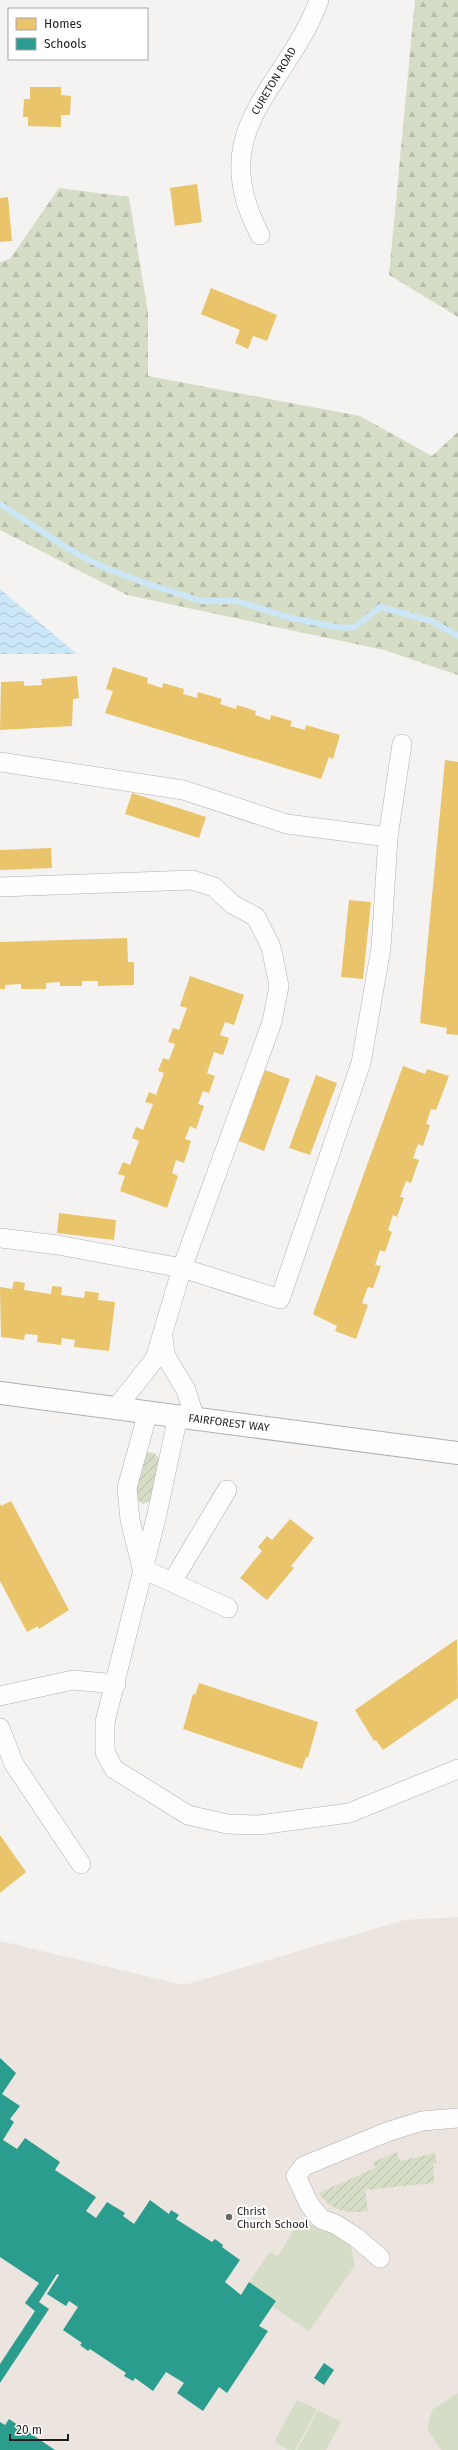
<svg xmlns="http://www.w3.org/2000/svg" width="458" height="2450" font-family="'Fira Sans',sans-serif">
	<style>
		.built { fill: #ebe4df }
		.forest { fill: url(#forest-firs) }
		.park { fill: #d6ddc7 }
		.garden { fill: url(#garden-furrows) }
		.water { fill: url(#water-waves) }
		.homes { fill: #e9c46a }
		.schools { fill: #2a9d8f }
		.lines { fill: none; stroke-linecap: round; stroke-linejoin: round }
		.stream { stroke: #cbe6f7; stroke-width: 6 }
		.minor-casing { stroke: #b1b0ae; stroke-width: 20 }
		.major-casing { stroke: #b1b0ae; stroke-width: 24 }
		.minor { stroke: #fefdfd; stroke-width: 19 }
		.major { stroke: #fefdfd; stroke-width: 22 }
		.poi-dot { fill: #6b6967; stroke: #fff; stroke-width: 1.5 }
		.labels { text-anchor: middle; dominant-baseline: central; stroke-width: 4; stroke-linejoin: round; paint-order: stroke }
		.street-label { font-size: 11px; fill: #201e1d; stroke: #fff }
		.poi-label { font-size: 11px; fill: #201e1d; stroke: #fff; text-anchor: start }
	</style>
	<defs>
		<pattern id="forest-firs" width="22" height="20" patternUnits="userSpaceOnUse"><rect width="22" height="20" fill="#d6ddc7"/><path d="M5 1l3.5 6h-7zM16 11l3.5 6h-7z" fill="#b7bdaa"/></pattern>
		<pattern id="garden-furrows" width="10" height="10" patternUnits="userSpaceOnUse"><rect width="10" height="10" fill="#d6ddc7"/><path d="M-1 1l2-2M0 10L10 0M9 11l2-2" fill="none" stroke="#b7bdaa"/></pattern>
		<pattern id="water-waves" width="16" height="10" patternUnits="userSpaceOnUse"><rect width="16" height="10" fill="#cbe6f7"/><path d="M0 5q4-4 8 0t8 0" fill="none" stroke="#aec5d3"/></pattern>
	</defs>
	<rect width="100%" height="100%" fill="#f5f3f1"/>
	<path class="built" d="M458,1917V2450H0V1941L184,1985L404,1920Z"/>
	<g class="forest">
		<path d="M415,0H458V317L389,275Z"/>
		<path d="M59,188L129,197L148,312V376L360,416L432,456L458,432V675L384,650L127,595L0,530V262L10,259Z"/>
	</g>
	<g class="park">
		<path d="M298,2223L314,2225L349,2239L355,2265L309,2331L273,2307L276,2301L249,2282L270,2252L278,2256Z"/>
		<path d="M458,2393V2450H441L427,2429L432,2410Z"/>
		<path d="M297,2400L317,2409L295,2450H288L277,2444L275,2440Z"/>
		<path d="M318,2410L341,2422L326,2450H297Z"/>
	</g>
	<g class="garden">
		<path d="M147,1452L154,1453L159,1458L154,1499L143,1504L134,1497Z"/>
		<path d="M397,2152L400,2161L435,2153L437,2163L433,2164L434,2183L365,2190L368,2211C346,2214 331,2211 319,2193L375,2168L373,2162Z"/>
	</g>
	<path class="water" d="M0,589L77,654H0Z"/>
	<g class="homes">
		<path d="M30,87H61V95L71,96L70,115H61V127L28,126V117H23L24,99H30Z"/>
		<path d="M197,184L202,222L175,226L170,188Z"/>
		<path d="M8,197L12,241L0,242V198Z"/>
		<path d="M211,288L277,315L267,341L253,336L248,349L235,343L240,330L201,314Z"/>
		<path d="M113,667L148,678L147,683L162,688L163,683L184,689L183,694L197,698L198,692L222,699L220,704L236,709L237,705L256,711L255,715L270,720L271,715L292,721L290,726L305,730L306,725L340,735L333,759L329,757L321,779L105,713L113,691L106,689Z"/>
		<path d="M77,676L79,698L73,699L72,726L0,730L1,682L24,681V686L42,685L41,679Z"/>
		<path d="M445,760L458,762V1035L446,1034L447,1028L420,1023Z"/>
		<path d="M132,793L206,817L199,838L125,814Z"/>
		<path d="M51,848L52,868L0,870V850Z"/>
		<path d="M349,900L371,902L363,979L341,977Z"/>
		<path d="M127,938L128,962H134V985L98,986V981H82V986H60V982L46,983V989H21V984L5,985V989H0V942Z"/>
		<path d="M190,976L244,995L234,1025L225,1022L220,1035L229,1038L223,1055L214,1052L207,1073L215,1076L209,1093L203,1091L198,1104L204,1106L196,1129L190,1126L185,1139L191,1141L184,1163L176,1160L172,1173L178,1176L167,1208L120,1191L125,1176L118,1174L123,1162L130,1165L139,1141L132,1138L136,1127L143,1130L153,1104L145,1102L149,1092L156,1095L164,1073L158,1071L163,1058L169,1060L175,1044L168,1042L173,1028L179,1030L187,1008L180,1006Z"/>
		<path d="M403,1066L425,1074L427,1069L449,1076L436,1110L431,1109L426,1124L430,1125L423,1146L418,1144L413,1158L419,1160L411,1183L406,1181L400,1197L404,1198L397,1217L393,1215L388,1230L392,1232L385,1252L380,1250L375,1265L381,1266L373,1288L368,1287L362,1303L368,1305L356,1339L335,1331L337,1326L313,1314Z"/>
		<path d="M265,1070L290,1079L264,1151L239,1141Z"/>
		<path d="M316,1075L337,1083L310,1155L289,1148Z"/>
		<path d="M59,1213L116,1220L114,1240L57,1233Z"/>
		<path d="M14,1281L25,1283L24,1290L51,1294L52,1286L62,1287L61,1295L84,1298L85,1291L99,1293L98,1300L115,1302L109,1351L74,1347L75,1340L62,1338L61,1345L37,1342L38,1335L25,1334L24,1340L1,1337L0,1287L12,1289Z"/>
		<path d="M11,1501L69,1610L39,1629L38,1626L27,1632L0,1581V1503L1,1506Z"/>
		<path d="M290,1519L314,1538L291,1566L294,1568L267,1600L240,1578L262,1551L258,1547L267,1536L272,1540Z"/>
		<path d="M457,1639L458,1698L383,1750L376,1740L374,1741L355,1710Z"/>
		<path d="M199,1683L318,1722L308,1758L306,1757L302,1769L183,1729L193,1694L195,1695Z"/>
		<path d="M0,1835L26,1872L0,1893Z"/>
	</g>
	<g class="schools">
		<path d="M0,2058L16,2073L2,2094L20,2106L10,2119L14,2122L3,2140L17,2149L25,2138L60,2162L55,2170L96,2197L86,2211L96,2218L107,2202L125,2213L123,2216L134,2224L150,2200L169,2214L171,2210L179,2215L176,2219L212,2242L215,2239L223,2245L222,2247L240,2260L225,2282L241,2295L249,2282L276,2301L259,2326L268,2331L227,2393L219,2387L203,2411L177,2393L184,2383L166,2372L153,2391L135,2378L133,2381L124,2376L126,2373L90,2349L88,2351L80,2345L82,2343L63,2330L78,2307L69,2301L66,2306L47,2294L59,2275L57,2274L39,2302L49,2309L0,2383V2364L35,2311L25,2303L39,2283L0,2257Z"/>
		<path d="M324,2363L334,2370L324,2385L314,2378Z"/>
		<path d="M9,2419L55,2450H0V2422L5,2425Z"/>
	</g>
	<g class="lines">
		<path class="stream" d="M0,504L72,551L101,566L142,582L202,601H236L291,618L342,628L355,627L380,607L431,621L458,636"/>
		<defs>
			<g id="minor">
				<path d="M260,235C203,128 287,88 319,0"/>
				<path d="M0,762L183,790L287,824L388,837L381,948L361,1063L280,1299L182,1268L58,1245L0,1238"/>
				<path d="M388,837L402,744"/>
				<path d="M0,887L192,880L214,887L232,904L256,917L271,947L279,986L272,1022L182,1268L155,1359L116,1408"/>
				<path d="M163,1337L165,1355L186,1390L195,1419"/>
				<path d="M178,1416L157,1514L105,1722V1752L114,1769L188,1815L227,1824L259,1825L349,1813L458,1769"/>
				<path d="M142,1568L130,1520L127,1488L148,1412"/>
				<path d="M143,1569L228,1608"/>
				<path d="M172,1582L227,1490"/>
				<path d="M0,1696L73,1680L116,1684"/>
				<path d="M0,1728L14,1764L81,1864"/>
				<path d="M380,2258L357,2238L335,2224L321,2219L309,2204L296,2176L304,2166L387,2132L422,2121L458,2118"/>
			</g>
			<path id="major" d="M0,1393L458,1453"/>
		</defs>
		<use href="#minor" class="minor-casing"/>
		<use href="#major" class="major-casing"/>
		<use href="#minor" class="minor"/>
		<use href="#major" class="major"/>
	</g>
	<circle class="poi-dot" cx="229" cy="2217" r="4"/>
	<g class="labels">
		<g class="street-label">
			<text transform="translate(274 81) rotate(-59)">CURETON ROAD</text>
			<text transform="translate(229 1423) rotate(7)">FAIRFOREST WAY</text>
		</g>
		<g class="poi-label">
			<text x="237" y="2211">Christ<tspan x="237" dy="13">Church School</tspan></text>
		</g>
	</g>
	<rect x="8" y="8" width="140" height="52" fill="#ffffff" stroke="#a6a5a5"/>
	<rect x="16" y="18" width="20" height="12" fill="#e9c46a" stroke="#a6a5a5"/>
	<text x="44" y="28" font-size="12" fill="#201e1d">Homes</text>
	<rect x="16" y="38" width="20" height="12" fill="#2a9d8f" stroke="#a6a5a5"/>
	<text x="44" y="48" font-size="12" fill="#201e1d">Schools</text>
	<path d="M10 2434v6h58v-6" fill="none" stroke="#201e1d" stroke-width="2"/>
	<text x="16" y="2434" font-size="12" fill="#201e1d" stroke="#ffffff" stroke-width="3" paint-order="stroke">20 m</text>
</svg>
